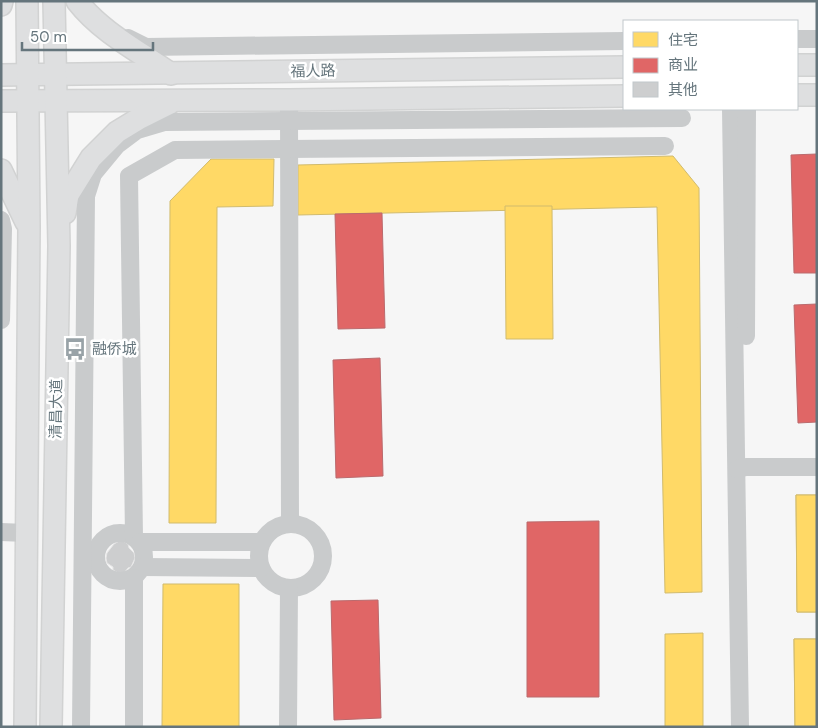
<svg xmlns="http://www.w3.org/2000/svg" width="818" height="728" font-family="'DM Sans','Noto Sans SC',sans-serif">
	<style>
		.homes { fill: #ffd966; stroke: #d1bb6d }
		.shops { fill: #e06666; stroke: #bb6a6d }
		.building { fill: #cdcecf; stroke: #e6e6e6 }
		.lines { fill: none; stroke-linecap: round; stroke-linejoin: round }
		.major-casing { stroke: #d1d2d2; stroke-width: 24 }
		.minor { stroke: #c9cbcc; stroke-width: 18 }
		.major { stroke: #dedfe0; stroke-width: 21 }
		.labels { text-anchor: middle; dominant-baseline: central; stroke-width: 5; stroke-linejoin: round; paint-order: stroke }
		.street-label { font-size: 15px; fill: #65757c; stroke: #fff }
		.poi-label { font-size: 15px; fill: #65757c; stroke: #fff; text-anchor: start }
	</style>
	<rect width="100%" height="100%" fill="#f6f6f6"/>
	<g class="homes">
		<path d="M673,156L699,188L702,592L665,593L657,207L298,215V165Z"/>
		<path d="M211,159H274L273,206L217,207L216,523H169L170,201Z"/>
		<path d="M505,206H552L553,339H506Z"/>
		<path d="M796,495H817V612H797Z"/>
		<path d="M796,495H817V612H797Z"/>
		<path d="M163,584H239V727H162Z"/>
		<path d="M703,633V727H665V634Z"/>
		<path d="M794,639H817V727H795Z"/>
		<path d="M794,639H817V727H795Z"/>
	</g>
	<g class="shops">
		<path d="M817,154V273H794L791,155Z"/>
		<path d="M382,213L385,328L338,329L335,214Z"/>
		<path d="M817,304V422L798,423L794,305Z"/>
		<path d="M380,358L383,476L336,478L333,360Z"/>
		<path d="M599,521V697H527V522Z"/>
		<path d="M378,600L381,718L334,720L331,601Z"/>
	</g>
	<path class="building" d="M121,540L128,544L129,548L134,553L135,558L131,567L128,568L124,573L120,574L113,570V567L107,563L106,558L107,553L114,544Z"/>
	<g class="lines">
		<defs>
			<g id="major">
				<path d="M77,1C102,33 139,51 171,74"/>
				<path d="M1,5L2,1"/>
				<path d="M797,65H817"/>
				<path d="M1,75L624,67"/>
				<path d="M797,95H817"/>
				<path d="M1,101L289,100L624,96"/>
				<path d="M1,170L26,222"/>
				<path d="M65,213L68,195L91,158L117,132L140,118L170,103"/>
				<path d="M25,727L29,227L27,1"/>
				<path d="M51,727L59,246L54,1"/>
			</g>
		</defs>
		<use href="#major" class="major-casing"/>
		<g class="minor">
			<path d="M128,38L146,47L624,41"/>
			<path d="M797,39H817"/>
			<path d="M731,109L740,727"/>
			<path d="M289,110L290,524"/>
			<path d="M1,220L3,229L1,320"/>
			<path d="M746,336L747,109"/>
			<path d="M737,469L746,467H817"/>
			<circle cx="291" cy="556" r="32"/>
			<path d="M1,532L26,533"/>
			<circle cx="120" cy="557" r="24"/>
			<path d="M134,537L129,176L175,150L665,146"/>
			<path d="M140,542H262"/>
			<path d="M142,567L261,568"/>
			<path d="M81,727L86,196L93,174L117,145L137,130L164,122L682,118"/>
			<path d="M134,727V578"/>
			<path d="M288,727L289,588"/>
		</g>
		<use href="#major" class="major"/>
	</g>
	<defs>
		<symbol id="bus-bare" viewBox="-9 -9 18 18"><path d="M-5-6H5V4H4V6H2V4H-2V6H-4V4H-5ZM-3.5-4V0h7V-4ZM-3.5 1.2v1.5H-2V1.2ZM2 1.2v1.5H3.5V1.2Z" fill="#98a2a7" stroke="#fff" stroke-width="2.5" paint-order="stroke"/></symbol>
	</defs>
	<g fill-rule="evenodd">
		<use href="#bus-bare" x="59" y="333" width="32" height="32"/>
	</g>
	<g class="labels">
		<g class="street-label">
			<text transform="translate(313 71) rotate(-1)">福人路</text>
			<text transform="translate(56 409) rotate(-89)">清昌大道</text>
		</g>
		<g class="poi-label">
			<text x="92" y="349">融侨城</text>
		</g>
	</g>
	<rect width="818" height="728" fill="none" stroke="#65757c" stroke-width="5"/>
	<rect x="623" y="20" width="175" height="90" fill="#ffffff" stroke="#c1c8cb"/>
	<rect x="633" y="32" width="25" height="15" fill="#ffd966" stroke="#c1c8cb"/>
	<text x="668" y="45" font-size="15" fill="#65757c">住宅</text>
	<rect x="633" y="58" width="25" height="15" fill="#e06666" stroke="#c1c8cb"/>
	<text x="668" y="70" font-size="15" fill="#65757c">商业</text>
	<rect x="633" y="82" width="25" height="15" fill="#cdcecf" stroke="#c1c8cb"/>
	<text x="668" y="95" font-size="15" fill="#65757c">其他</text>
	<path d="M22 42v8h131v-8" fill="none" stroke="#65757c" stroke-width="2.5"/>
	<text x="30" y="42" font-size="15" fill="#65757c" stroke="#ffffff" stroke-width="4" paint-order="stroke">50 m</text>
</svg>
